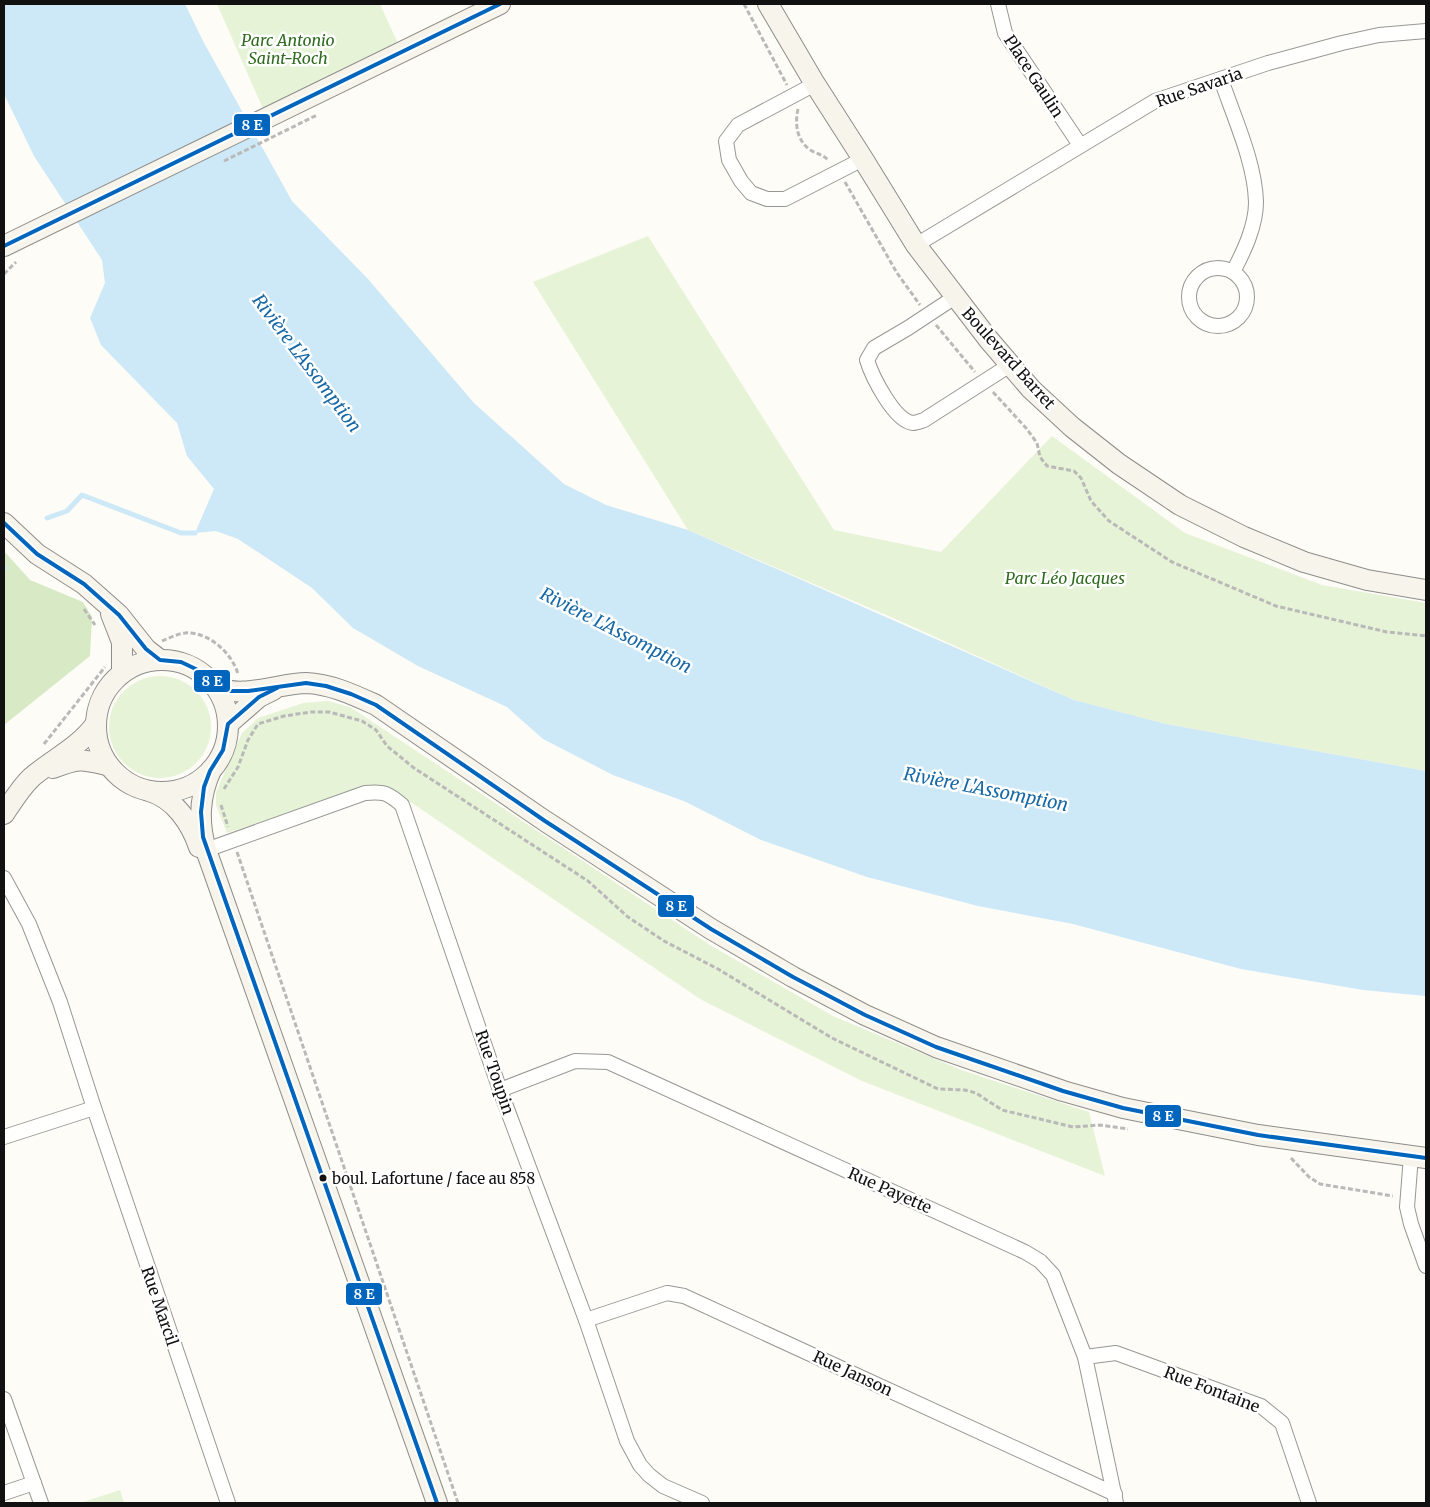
<svg xmlns="http://www.w3.org/2000/svg" width="1430" height="1507" font-family="Merriweather,serif">
	<style>
		.green { fill: #e7f3d7 }
		.forest { fill: #d8eac5 }
		.water { fill: #cde8f7 }
		.lines { fill: none; stroke-linecap: round; stroke-linejoin: round }
		.stream { stroke: #cde8f7; stroke-width: 5 }
		.street-casing { stroke: #979795; stroke-width: 16 }
		.secondary-casing { stroke: #8e8d8b; stroke-width: 22 }
		.path { stroke: #b9b9b8; stroke-width: 3; stroke-dasharray: 5 2.5; stroke-linecap: butt }
		.street { stroke: #fffffe; stroke-width: 14 }
		.secondary { stroke: #f6f4eb; stroke-width: 20 }
		.bus-1-casing { stroke: #fff; stroke-width: 8 }
		.bus-1 { stroke: #0065bd; stroke-width: 4 }
		.bus-dot { fill: #111; stroke: #fff; stroke-width: 2 }
		.labels { text-anchor: middle; dominant-baseline: central; stroke-width: 5; stroke-linejoin: round; paint-order: stroke }
		.bus-label { font-size: 15px; fill: #111; stroke: #fff; text-anchor: start }
		.park-label { font-size: 16px; font-style: italic; fill: #2f6b1f; stroke: #fff }
		.street-label { font-size: 16px; fill: #111; stroke: #fff }
		.water-label { font-size: 18px; font-style: italic; fill: #1768a6; stroke: #fff }
		.line-badge { stroke: #fff; stroke-width: 2 }
		.badge-label { font-size: 14px; text-anchor: middle; font-weight: bold; fill: #fff }
	</style>
	<rect width="100%" height="100%" fill="#fdfcf7"/>
	<g class="green">
		<path d="M217,4H380L400,48L264,111Z"/>
		<path d="M648,236L834,530L941,552L1052,436L1185,533L1322,585L1426,603V771L1166,724L1074,700L900,621L688,530L533,282Z"/>
		<circle cx="160" cy="727" r="51"/>
		<path d="M328,701L350,707L710,945L833,1016L964,1071L1089,1112L1105,1176L862,1081L700,999L393,790L371,786L227,833L216,805V792L242,733L258,718L303,703Z"/>
		<path d="M120,1490L124,1503H80Z"/>
	</g>
	<path class="forest" d="M4,551L30,580L83,602L92,617L90,656L4,725Z"/>
	<path class="water" d="M4,4H185L203,41L292,201L368,279L474,403L564,484L606,505L688,530L1074,700L1166,724L1426,771V996L1363,990L1241,969L1073,924L978,906L867,877L761,840L686,802L613,775L543,739L507,707L418,666L353,628L312,588L238,539L216,531L195,533L214,489L187,456L177,423L101,345L90,318L105,283L102,260L34,156L4,94Z"/>
	<g class="lines">
		<g class="stream">
			<path d="M47,518L67,511L82,495L181,533H195"/>
			<path d="M4,569V568"/>
		</g>
		<defs>
			<g id="street">
				<path d="M998,4L1005,33L1080,145"/>
				<path d="M1221,79C1234,118 1255,162 1256,202C1256,226 1244,251 1233,272"/>
				<path d="M815,84L738,125L726,141L729,160L741,181L751,193L767,199H785L863,159"/>
				<path d="M916,245L1155,101L1268,63L1342,43L1379,35L1426,31"/>
				<circle cx="1218" cy="297" r="29"/>
				<path d="M955,297L908,328L874,348L867,360C872,376 894,421 913,423C916,423 921,421 924,420L1010,365"/>
				<path d="M206,850L365,793C384,791 388,793 402,805L500,1090L586,1320L627,1441L640,1465L649,1475L663,1486L702,1503"/>
				<path d="M4,878L29,924L60,1002L94,1108L228,1503"/>
				<path d="M500,1090L575,1061L608,1062L1025,1252L1040,1261L1053,1275L1085,1357L1116,1503"/>
				<path d="M4,1137L94,1108"/>
				<path d="M1411,1156L1407,1207L1411,1224L1426,1266"/>
				<path d="M586,1320L667,1293L684,1296L1115,1494"/>
				<path d="M1085,1357L1116,1353L1261,1406L1282,1423L1309,1503"/>
				<path d="M4,1399L41,1503"/>
				<path d="M4,1493L34,1483"/>
			</g>
			<g id="secondary">
				<path d="M768,4L815,84L863,159L916,245L989,340L1031,389L1072,427L1119,464L1180,505L1244,537L1304,562L1367,580L1426,590"/>
				<path d="M4,246L500,4"/>
				<path d="M4,523L37,554L84,584L119,615L146,649L160,660"/>
				<path d="M111,614L122,642V672"/>
				<circle cx="162" cy="726" r="66"/>
				<path d="M215,685C237,701 280,683 306,683C331,684 354,695 376,705L545,821L711,929L793,977L865,1015L936,1047L1063,1091L1123,1108L1258,1135L1426,1158"/>
				<path d="M228,724L259,697L273,690"/>
				<path d="M53,768C79,758 81,759 107,765"/>
				<path d="M211,770C199,797 198,822 206,850L437,1503"/>
				<path d="M149,791C174,798 191,823 199,847"/>
				<path d="M4,814C12,802 21,787 32,777C53,759 78,748 95,725"/>
			</g>
		</defs>
		<use href="#street" class="street-casing"/>
		<use href="#secondary" class="secondary-casing"/>
		<g class="path">
			<path d="M744,4L787,85"/>
			<path d="M798,109C795,123 796,139 809,149C816,154 823,154 829,161"/>
			<path d="M224,161L317,115"/>
			<path d="M845,182L897,273L920,305"/>
			<path d="M4,274L16,262"/>
			<path d="M936,325L975,372"/>
			<path d="M993,392L1026,428L1037,443L1040,457L1047,466L1074,471L1081,478L1091,501L1109,521L1172,562L1276,606L1387,632L1426,636"/>
			<path d="M84,609L95,625"/>
			<path d="M162,641C169,638 177,634 185,633C208,631 232,653 238,674"/>
			<path d="M44,744L105,667"/>
			<path d="M224,789L238,767L248,740L258,724L284,716L311,712H329L362,721L376,730L387,746L414,768L588,881L628,917L664,941L718,969L832,1038L938,1089L965,1090L976,1093L1002,1110L1073,1127L1100,1125L1128,1129"/>
			<path d="M221,805L228,827"/>
			<path d="M237,852L458,1503"/>
			<path d="M1291,1158L1309,1177L1320,1184L1393,1196"/>
		</g>
		<use href="#street" class="street"/>
		<use href="#secondary" class="secondary"/>
		<defs>
			<g id="bus-1">
				<path d="M4,246L500,4"/>
				<path d="M4,523L37,554L84,584L119,615L146,649L160,660L181,662L200,671L220,689L228,691H248L306,683L326,686L351,694L376,705L545,821L711,929L793,977L865,1015L936,1047L1063,1091L1123,1108L1258,1135L1426,1158"/>
				<path d="M277,688L259,697L228,724L223,750L210,771L204,787L201,812L203,837L437,1503"/>
			</g>
		</defs>
		<use href="#bus-1" class="bus-1-casing"/>
		<use href="#bus-1" class="bus-1"/>
	</g>
	<circle class="bus-dot" cx="323" cy="1178" r="4.5"/>
	<g class="labels">
		<g class="bus-label">
			<text x="332" y="1178">boul. Lafortune / face au 858</text>
		</g>
		<g class="park-label">
			<text x="288" y="40">Parc Antonio<tspan x="288" dy="18">Saint-Roch</tspan></text>
			<text x="1065" y="578">Parc Léo Jacques</text>
		</g>
		<g class="street-label">
			<text transform="translate(1034 76) rotate(57)">Place Gaulin</text>
			<text transform="translate(1199 87) rotate(-19)">Rue Savaria</text>
			<text transform="translate(1009 358) rotate(48)">Boulevard Barret</text>
			<text transform="translate(495 1072) rotate(71)">Rue Toupin</text>
			<text transform="translate(890 1190) rotate(24)">Rue Payette</text>
			<text transform="translate(160 1306) rotate(71)">Rue Marcil</text>
			<text transform="translate(853 1373) rotate(25)">Rue Janson</text>
			<text transform="translate(1212 1389) rotate(21)">Rue Fontaine</text>
		</g>
		<g class="water-label">
			<text transform="translate(307 363) rotate(53)">Rivière L'Assomption</text>
			<text transform="translate(616 630) rotate(27)">Rivière L'Assomption</text>
			<text transform="translate(986 789) rotate(11)">Rivière L'Assomption</text>
		</g>
	</g>
	<g class="line-badge">
		<rect x="233" y="113" width="38" height="24" rx="5" fill="#0065bd"/>
		<rect x="193" y="669" width="38" height="24" rx="5" fill="#0065bd"/>
		<rect x="657" y="894" width="38" height="24" rx="5" fill="#0065bd"/>
		<rect x="1144" y="1104" width="38" height="24" rx="5" fill="#0065bd"/>
		<rect x="345" y="1282" width="38" height="24" rx="5" fill="#0065bd"/>
	</g>
	<g class="badge-label">
		<text x="252" y="130">8 E</text>
		<text x="212" y="686">8 E</text>
		<text x="676" y="911">8 E</text>
		<text x="1163" y="1121">8 E</text>
		<text x="364" y="1299">8 E</text>
	</g>
	<rect width="1430" height="1507" fill="none" stroke="#111111" stroke-width="10"/>
</svg>
